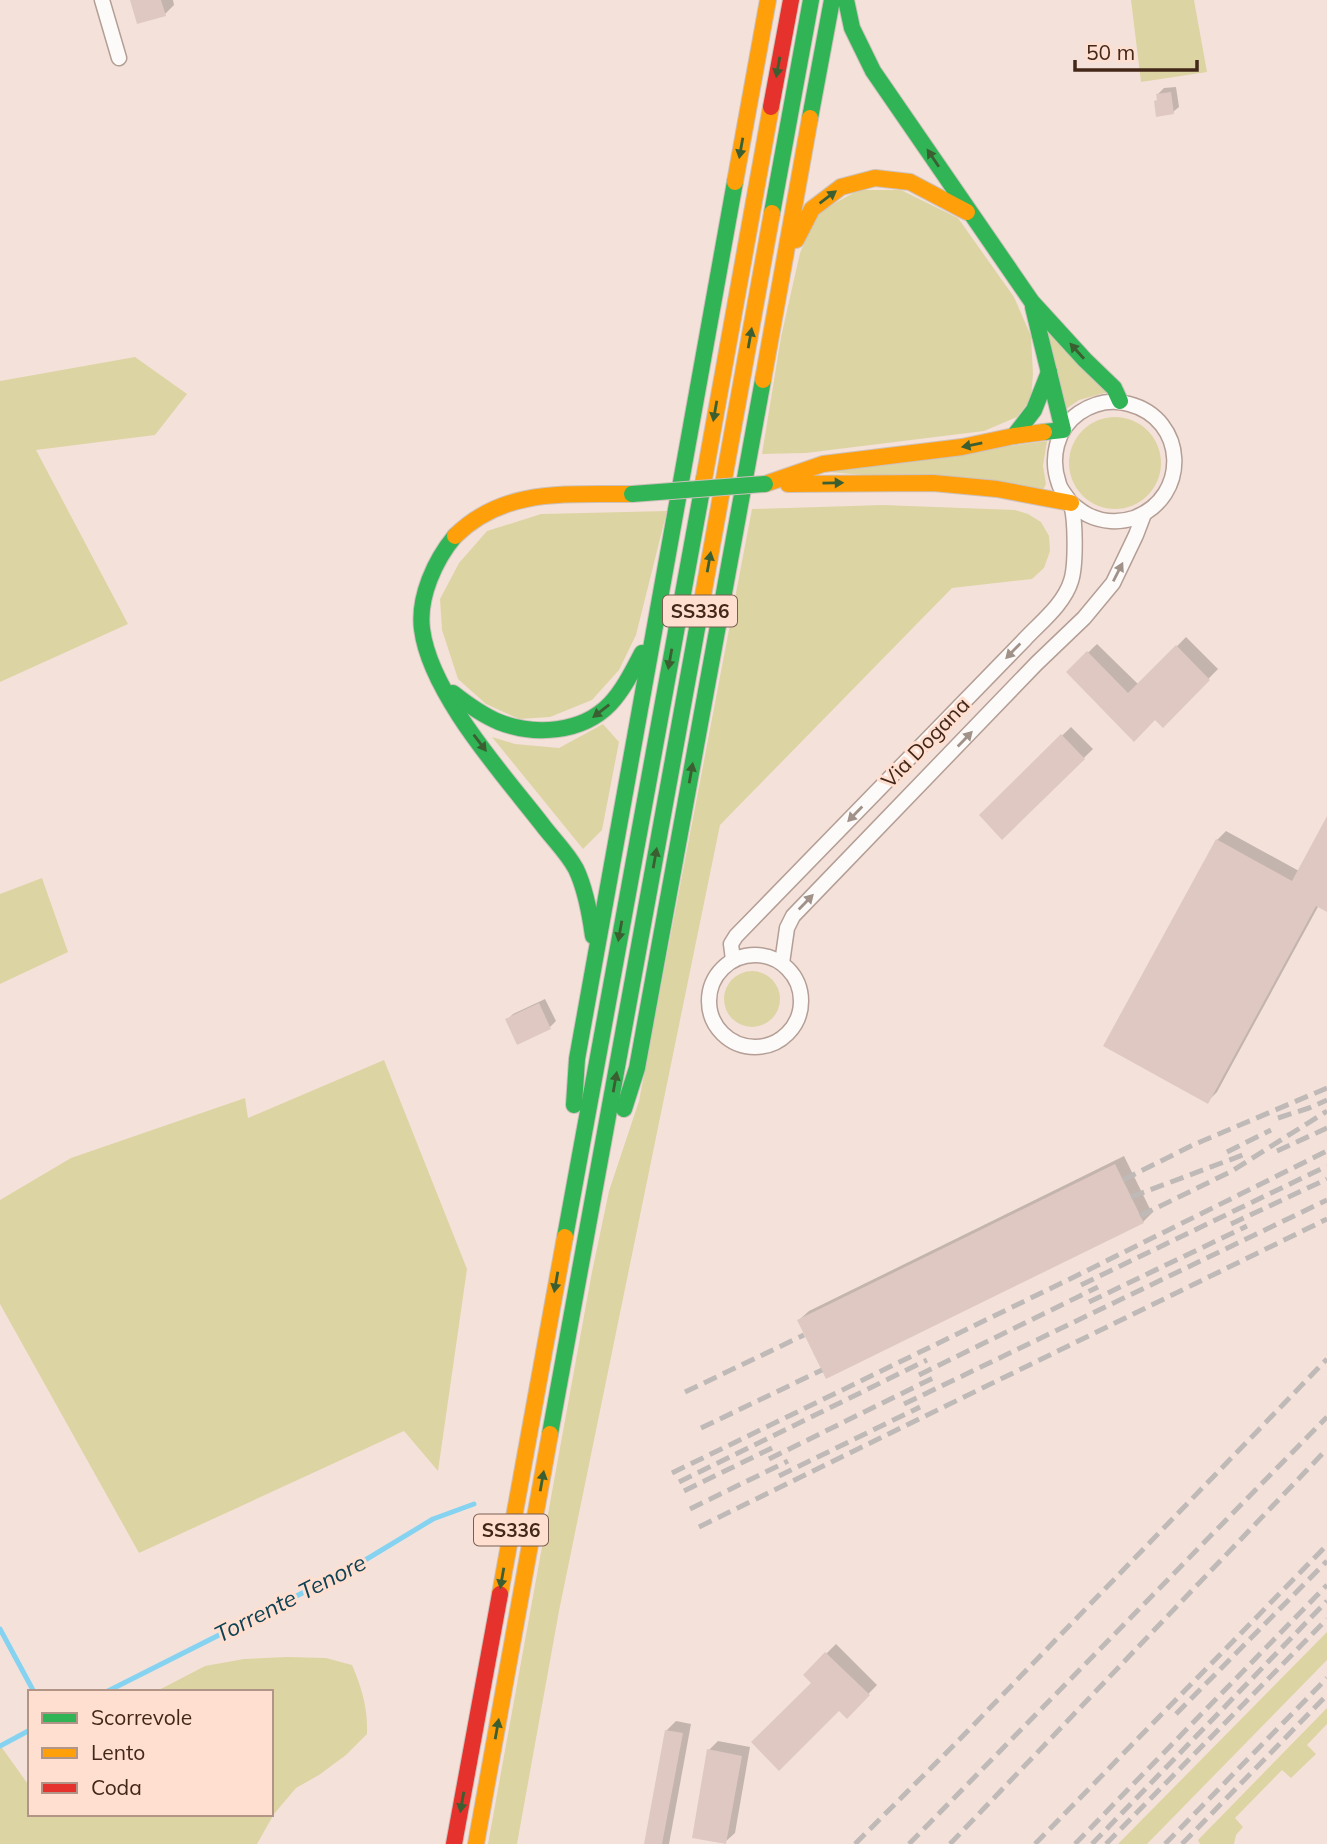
<svg xmlns="http://www.w3.org/2000/svg" width="1327" height="1844" font-family="Mulish,sans-serif">
	<style>
		.green { fill: #ddd4a4 }
		.shadow { fill: #0003 }
		.lines { fill: none; stroke-linecap: round; stroke-linejoin: round }
		.stream { stroke: #85d3f0; stroke-width: 5 }
		.building { fill: #e0c8c2 }
		.street-casing { stroke: #b49e95; stroke-width: 17 }
		.fast-casing { stroke: #cec1bb; stroke-width: 18 }
		.slow-casing { stroke: #cec1bb; stroke-width: 18 }
		.jam-casing { stroke: #cec1bb; stroke-width: 18 }
		.street { stroke: #fdfbf9; stroke-width: 14 }
		.fast { stroke: #30b455; stroke-width: 16 }
		.slow { stroke: #ff9f0a; stroke-width: 16 }
		.jam { stroke: #e5322d; stroke-width: 16 }
		.rail { stroke: #bfbab7; stroke-width: 5; stroke-dasharray: 14 7; stroke-linecap: butt }
		.fast-bridge-casing { stroke: #cec1bb; stroke-width: 18; stroke-linecap: butt }
		.fast-bridge { stroke: #30b455; stroke-width: 16 }
		.oneway { fill: #3b5f31 }
		.oneway2 { fill: #a09189 }
		.labels { text-anchor: middle; dominant-baseline: central; stroke-width: 6; stroke-linejoin: round; paint-order: stroke }
		.shield { fill: #fedfd0; stroke: #7b5e50; stroke-width: 2 }
		.shield-label { font-size: 19px; font-weight: bold; fill: #432719 }
		.street-label { font-size: 21px; fill: #432719; stroke: #fedfd0 }
		.water-label { font-size: 23px; font-style: italic; fill: #0d4154; stroke: #fedfd0 }
	</style>
	<rect width="100%" height="100%" fill="#f4e2da"/>
	<g class="green">
		<path d="M1131,0H1194L1207,72L1141,82Z"/>
		<path d="M859,190H901L958,218L1014,297L1031,336L1033,374L1031,399L1017,417L984,431L806,453L762,454L781,337L800,253L812,224L822,210Z"/>
		<path d="M1044,319L1108,392L1079,400L1063,411Z"/>
		<path d="M135,357L187,394L155,435L36,450L128,624L0,682V381Z"/>
		<circle cx="1115" cy="463" r="46"/>
		<path d="M1047,441L1043,466L1046,484L1043,490L817,471Z"/>
		<path d="M883,505L1015,510L1028,514L1041,522L1049,536L1050,551L1044,568L1032,579L952,588L720,825L559,1611L517,1844H488L592,1272L609,1191L639,1101L752,509Z"/>
		<path d="M667,511L636,635L619,670L592,700L550,717L519,719L486,704L458,679L442,630L440,599L459,563L487,531L541,514Z"/>
		<path d="M603,724L619,742L602,830L583,849L492,737L515,744L559,748Z"/>
		<path d="M42,878L68,952L0,984V894Z"/>
		<circle cx="752" cy="999" r="28"/>
		<path d="M384,1060L467,1269L438,1471L404,1431L139,1553L0,1304V1200L71,1158L245,1098L248,1118Z"/>
		<path d="M1327,1632V1660L1147,1844H1118Z"/>
		<path d="M287,1657L326,1658L352,1665C362,1688 368,1709 367,1734L346,1755L319,1775L296,1788L274,1814L257,1844H0V1745L30,1787V1814H271V1692H155L205,1666L244,1659Z"/>
		<path d="M1327,1708V1724L1307,1745L1316,1754L1291,1778L1282,1770L1235,1818L1243,1827L1236,1835L1234,1844H1200L1198,1840Z"/>
	</g>
	<g class="shadow">
		<path d="M131,0H173L174,5L165,14Z"/>
		<path d="M1176,87L1179,107L1173,112L1158,99V94L1164,88Z"/>
		<path d="M1186,637L1218,669L1163,725L1155,718L1068,672L1097,644L1139,685Z"/>
		<path d="M1071,727L1093,749L1002,838L981,815Z"/>
		<path d="M1327,820V910L1319,905L1217,1092L1208,1101L1217,840L1226,831L1299,871Z"/>
		<path d="M545,999L556,1021L550,1027L507,1020L513,1014Z"/>
		<path d="M1124,1156L1152,1213L1143,1222L799,1320L809,1311Z"/>
		<path d="M836,1644L877,1685L847,1716L805,1675Z"/>
		<path d="M676,1721L691,1724L669,1844H646L667,1730Z"/>
		<path d="M718,1741L750,1747L735,1833L725,1842L709,1750Z"/>
	</g>
	<g class="lines">
		<g class="stream">
			<path d="M0,1629L34,1692"/>
			<path d="M106,1692L352,1568L433,1519L474,1504"/>
			<path d="M0,1746L30,1730"/>
		</g>
	</g>
	<g class="building">
		<path d="M130,0H161L166,16L137,24Z"/>
		<path d="M1171,92L1174,114L1156,117L1154,101L1157,100L1156,94Z"/>
		<path d="M1176,645L1210,680L1163,728L1155,720L1134,742L1066,672L1087,651L1128,693Z"/>
		<path d="M1061,734L1085,759L1002,840L979,815Z"/>
		<path d="M1327,816V912L1316,906L1208,1104L1103,1046L1216,839L1292,881Z"/>
		<path d="M539,1003L551,1029L517,1045L505,1019Z"/>
		<path d="M1115,1164L1144,1223L826,1379L797,1320Z"/>
		<path d="M825,1652L870,1695L847,1719L839,1711L779,1771L751,1742L811,1683L803,1675Z"/>
		<path d="M665,1730L683,1733L662,1844H644Z"/>
		<path d="M707,1749L742,1756L726,1844L692,1838Z"/>
	</g>
	<g class="lines">
		<defs>
			<g id="street">
				<path d="M102,0L119,58"/>
				<circle cx="755" cy="1001" r="46"/>
				<path d="M733,960L731,944L736,936L1025,639C1041,622 1064,604 1071,581C1076,566 1076,516 1070,502C1067,496 1061,491 1059,484C1050,459 1056,429 1079,413C1094,403 1111,399 1129,404C1187,419 1190,497 1134,518C1119,523 1102,522 1088,515C1082,512 1076,507 1071,503"/>
				<path d="M782,963L787,928L793,916L1037,663L1084,618L1113,583L1136,535L1144,514"/>
			</g>
			<g id="fast">
				<path d="M846,0L852,28L873,71L1032,302L1085,360L1114,388L1120,401"/>
				<path d="M810,118L832,0"/>
				<path d="M772,213L811,0"/>
				<path d="M1033,307L1063,430L1044,432"/>
				<path d="M1014,436L1034,410L1049,372"/>
				<path d="M455,536C435,560 418,597 422,629C430,693 502,773 541,823C552,838 567,852 576,869C586,890 590,914 593,936"/>
				<path d="M453,693C467,704 482,715 499,722C535,736 582,733 610,704C624,689 633,670 642,653"/>
				<path d="M574,1105L577,1059L735,182"/>
				<path d="M624,1109L637,1068L763,380"/>
				<path d="M565,1237L704,479"/>
				<path d="M550,1434L700,612"/>
			</g>
			<g id="slow">
				<path d="M735,182L768,0"/>
				<path d="M796,240L812,209L841,187L875,178L910,182L967,212"/>
				<path d="M763,380L810,118"/>
				<path d="M704,479L771,107"/>
				<path d="M765,484L823,464L962,447L1014,436L1044,432"/>
				<path d="M788,484L933,483L997,489L1071,503"/>
				<path d="M455,536C505,487 567,495 632,494"/>
				<path d="M700,612L772,213"/>
				<path d="M500,1594L565,1237"/>
				<path d="M476,1844L550,1434"/>
			</g>
			<g id="jam">
				<path d="M771,107L791,0"/>
				<path d="M454,1844L500,1594"/>
			</g>
		</defs>
		<use href="#street" class="street-casing"/>
		<use href="#fast" class="fast-casing"/>
		<use href="#slow" class="slow-casing"/>
		<use href="#jam" class="jam-casing"/>
		<use href="#street" class="street"/>
		<use href="#fast" class="fast"/>
		<use href="#slow" class="slow"/>
		<use href="#jam" class="jam"/>
		<g class="rail">
			<path d="M1278,1118L1309,1108L1327,1100"/>
			<path d="M1277,1151L1327,1128"/>
			<path d="M1227,1152L1271,1130"/>
			<path d="M1123,1180L1193,1145L1327,1088"/>
			<path d="M1131,1197L1248,1153"/>
			<path d="M1140,1216L1232,1171L1327,1111"/>
			<path d="M1231,1224L1327,1179"/>
			<path d="M1081,1285L1327,1166"/>
			<path d="M1089,1302L1247,1226"/>
			<path d="M919,1375L1098,1287"/>
			<path d="M685,1392L804,1335"/>
			<path d="M904,1404L1327,1200"/>
			<path d="M701,1428L822,1370"/>
			<path d="M769,1459L935,1377"/>
			<path d="M672,1473L1076,1276L1327,1151"/>
			<path d="M779,1476L920,1407"/>
			<path d="M679,1482L927,1360"/>
			<path d="M684,1491L778,1445"/>
			<path d="M690,1509L788,1461"/>
			<path d="M699,1527L1327,1219"/>
			<path d="M1176,1714L1327,1561"/>
			<path d="M855,1844L958,1741L1327,1359"/>
			<path d="M909,1844L1327,1417"/>
			<path d="M950,1844L1327,1449"/>
			<path d="M1035,1844L1327,1545"/>
			<path d="M1075,1844L1327,1585"/>
			<path d="M1092,1844L1327,1601"/>
			<path d="M1106,1844L1327,1619"/>
			<path d="M1165,1844L1327,1678"/>
			<path d="M1182,1844L1327,1695"/>
		</g>
		<defs>
			<path id="fast-bridge" d="M632,494L765,484"/>
		</defs>
		<use href="#fast-bridge" class="fast-bridge-casing"/>
		<use href="#fast-bridge" class="fast-bridge"/>
	</g>
	<defs><path id="oneway-solid" d="M-6-.8H1V-3.2L6.5 0L1 3.2V.8H-6Z" transform="scale(1.75)"/></defs>
	<g class="oneway">
		<use href="#oneway-solid" transform="translate(778 67) rotate(100)"/>
		<use href="#oneway-solid" transform="translate(741 148) rotate(100)"/>
		<use href="#oneway-solid" transform="translate(933 158) rotate(-124)"/>
		<use href="#oneway-solid" transform="translate(828 197) rotate(-37)"/>
		<use href="#oneway-solid" transform="translate(750 338) rotate(-80)"/>
		<use href="#oneway-solid" transform="translate(1077 351) rotate(-132)"/>
		<use href="#oneway-solid" transform="translate(715 411) rotate(100)"/>
		<use href="#oneway-solid" transform="translate(972 445) rotate(169)"/>
		<use href="#oneway-solid" transform="translate(833 483) rotate(-1)"/>
		<use href="#oneway-solid" transform="translate(709 562) rotate(-80)"/>
		<use href="#oneway-solid" transform="translate(670 659) rotate(100)"/>
		<use href="#oneway-solid" transform="translate(601 711) rotate(142)"/>
		<use href="#oneway-solid" transform="translate(480 743) rotate(53)"/>
		<use href="#oneway-solid" transform="translate(691 773) rotate(-80)"/>
		<use href="#oneway-solid" transform="translate(655 858) rotate(-80)"/>
		<use href="#oneway-solid" transform="translate(620 931) rotate(100)"/>
		<use href="#oneway-solid" transform="translate(615 1082) rotate(-80)"/>
		<use href="#oneway-solid" transform="translate(556 1282) rotate(100)"/>
		<use href="#oneway-solid" transform="translate(542 1481) rotate(-80)"/>
		<use href="#oneway-solid" transform="translate(502 1578) rotate(100)"/>
		<use href="#oneway-solid" transform="translate(497 1729) rotate(-80)"/>
		<use href="#oneway-solid" transform="translate(462 1802) rotate(100)"/>
	</g>
	<g class="oneway2">
		<use href="#oneway-solid" transform="translate(1118 572) rotate(-63)"/>
		<use href="#oneway-solid" transform="translate(1013 651) rotate(134)"/>
		<use href="#oneway-solid" transform="translate(965 739) rotate(-46)"/>
		<use href="#oneway-solid" transform="translate(855 814) rotate(134)"/>
		<use href="#oneway-solid" transform="translate(806 902) rotate(-46)"/>
	</g>
	<g class="labels">
		<g class="shield">
			<rect x="663" y="595.5" width="74" height="31" rx="5"/>
			<rect x="474" y="1514.5" width="74" height="31" rx="5"/>
		</g>
		<g class="shield-label">
			<text x="700" y="611">SS336</text>
			<text x="511" y="1530">SS336</text>
		</g>
		<g class="street-label">
			<text transform="translate(925 742) rotate(-46)">Via Dogana</text>
		</g>
		<g class="water-label">
			<text transform="translate(290 1598) rotate(-27)">Torrente Tenore</text>
		</g>
	</g>
	<rect x="28" y="1690" width="245" height="126" fill="#fedfd0" stroke="#b39587" stroke-width="2"/>
	<rect x="42" y="1713" width="35" height="10" fill="#30b455" stroke="#b39587" stroke-width="2"/>
	<text x="91" y="1725" font-size="21" fill="#432719">Scorrevole</text>
	<rect x="42" y="1748" width="35" height="10" fill="#ff9f0a" stroke="#b39587" stroke-width="2"/>
	<text x="91" y="1760" font-size="21" fill="#432719">Lento</text>
	<rect x="42" y="1783" width="35" height="10" fill="#e5322d" stroke="#b39587" stroke-width="2"/>
	<text x="91" y="1795" font-size="21" fill="#432719">Coda</text>
	<path d="M1075 60v10h122v-10" fill="none" stroke="#432719" stroke-width="3.5"/>
	<text x="1086" y="60" font-size="21" fill="#432719" stroke="#fedfd0" stroke-width="5" paint-order="stroke">50 m</text>
</svg>
